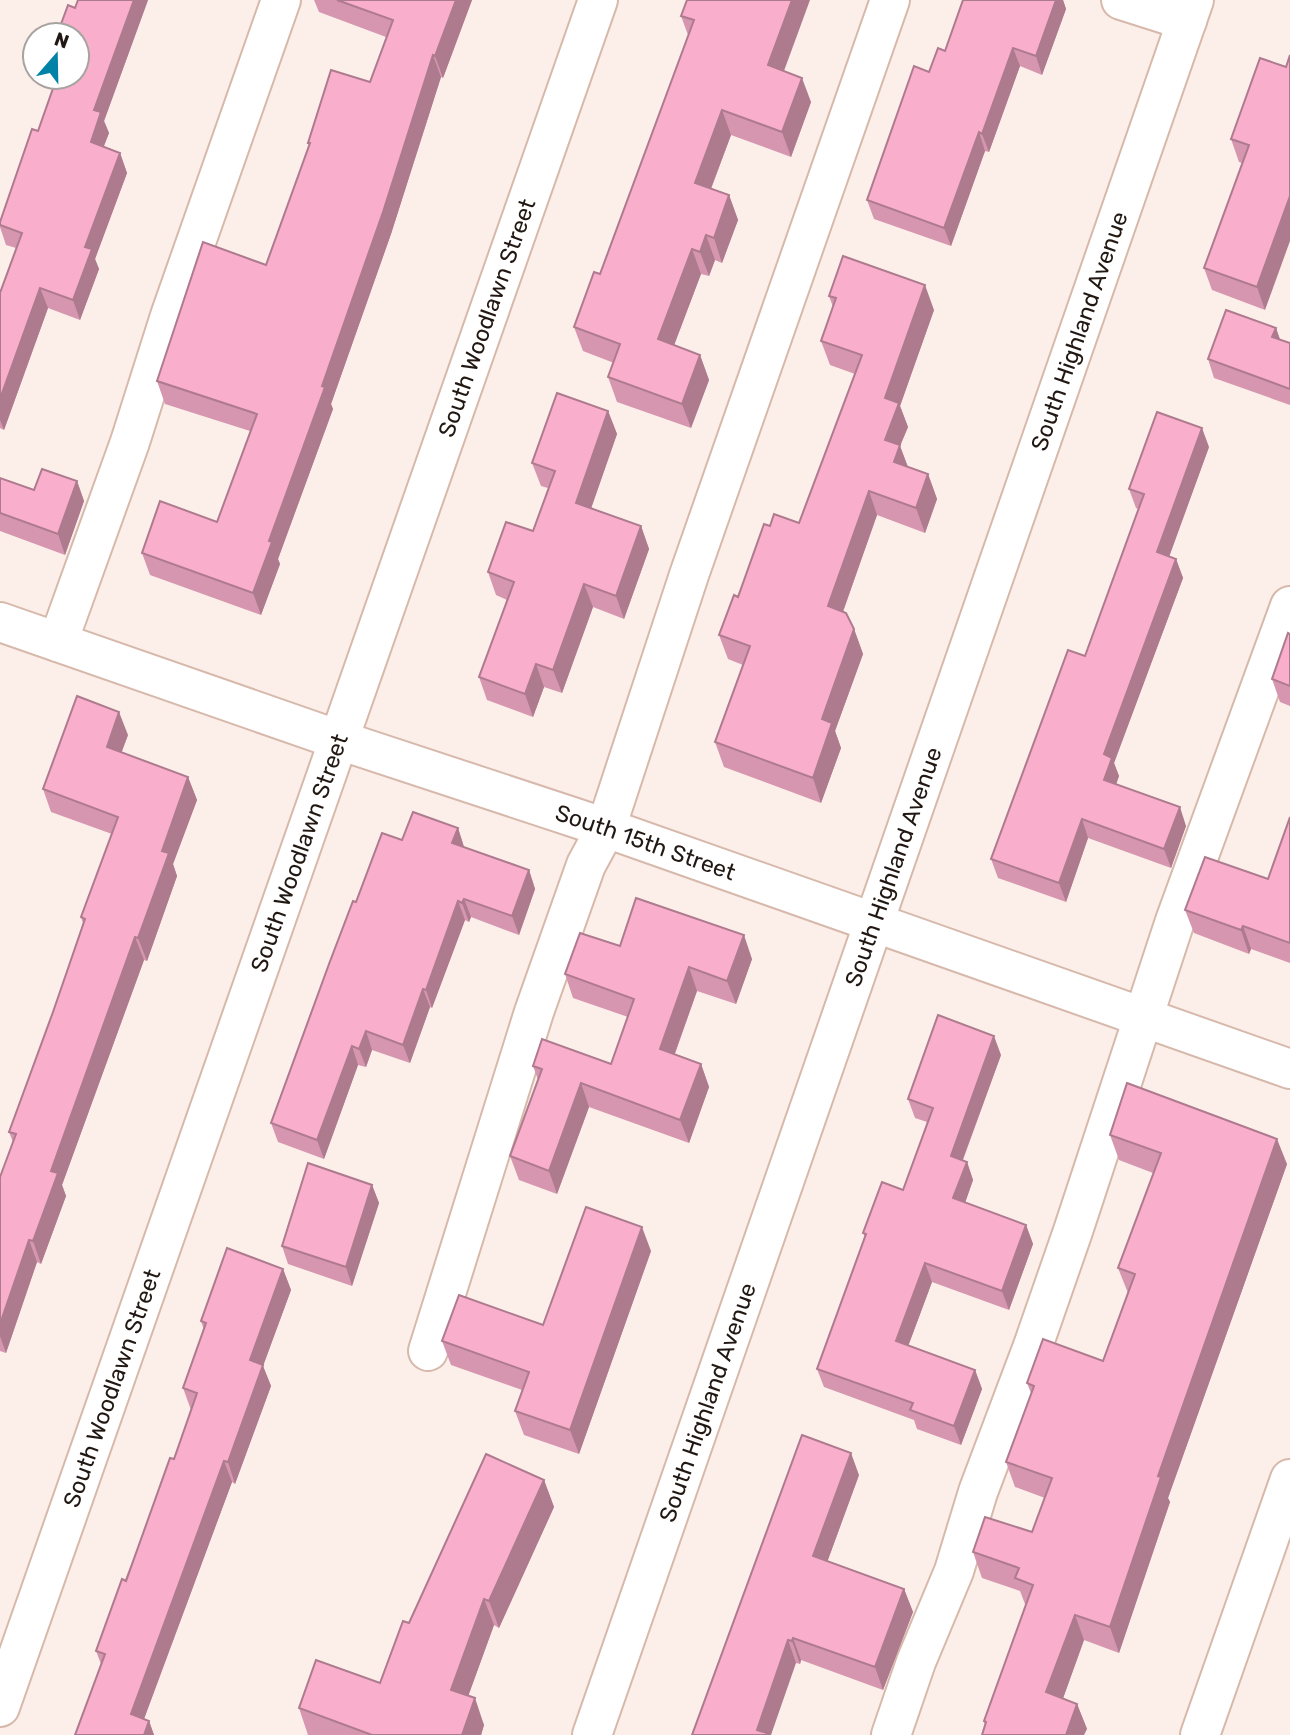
<svg xmlns="http://www.w3.org/2000/svg" width="1290" height="1735" font-family="Rubik,sans-serif">
	<style>
		.lines { fill: none; stroke-linecap: round; stroke-linejoin: round }
		.minor-casing { stroke: #d7b9ac; stroke-width: 42 }
		.minor { stroke: #fff; stroke-width: 38 }
		.wall { fill: #d696af }
		.shaded-wall { fill: #ae7a8e }
		.building { fill: #f9aecb; stroke: #ae7a8e; stroke-width: 2 }
		.labels { text-anchor: middle; dominant-baseline: central; stroke-width: 7; stroke-linejoin: round; paint-order: stroke }
		.street-label { font-size: 23px; fill: #221813; stroke: #fff }
	</style>
	<rect width="100%" height="100%" fill="#fcefea"/>
	<g class="lines">
		<defs>
			<g id="minor">
				<path d="M1121,0L1187,21"/>
				<path id="s1" d="M0,622L339,740L606,828L1290,1069"/>
				<path d="M58,642L130,442L170,316L281,0"/>
				<path d="M428,1351L534,1012L586,865L606,828L689,575L890,0"/>
				<path id="s2" d="M0,1707L598,0"/>
				<path id="s3" d="M592,1735L1194,0"/>
				<path d="M891,1735L916,1662L954,1571L978,1492L1033,1346L1073,1231L1175,921L1290,606"/>
				<path d="M1200,1735L1290,1479"/>
			</g>
		</defs>
		<use href="#minor" class="minor-casing"/>
		<use href="#minor" class="minor"/>
	</g>
	<g class="wall">
		<path d="M78,0H148L104,121L109,133L103,147L120,153L127,173L95,259L99,269L80,320L48,308L4,430L0,428V293L16,248L6,245L0,227V222L38,131L55,83L53,77H77L75,8Z"/>
		<path d="M314,0H472L443,78L441,77L391,234L331,404L333,409L278,559L280,564L261,615L150,575L142,553L217,522L250,431L165,404L157,381L266,265L309,146L308,143L370,82L386,37L319,12Z"/>
		<path d="M687,0L784,71L811,102L791,157L731,135L711,189L729,195L738,220L722,263L715,260L709,276L701,274L674,345L700,355L709,380L691,428L617,402L608,377L614,363L583,351L574,327L600,274L688,35L681,16Z"/>
		<path d="M963,0H1063L1066,9L1042,75L1020,66L989,152L985,151L951,246L874,219L867,200L929,72L945,51Z"/>
		<path d="M1260,58L1265,310L1212,290L1204,268L1242,163L1239,162L1231,139Z"/>
		<path d="M829,296L934,310L900,406L908,427L900,446L908,467L928,474L937,499L925,533L877,515L843,612L854,629L863,654L835,731L841,748L821,803L724,767L715,742L743,665L728,659L719,635L770,526L799,523L855,374L830,365L821,341L833,307Z"/>
		<path d="M1276,328L1280,339L1290,343V405L1214,378L1208,359Z"/>
		<path d="M608,411L617,434L591,508L641,526L649,549L624,619L593,607L562,693L544,687L533,717L487,700L479,677L507,600L496,595L488,572L533,531L548,488L541,486L532,463Z"/>
		<path d="M1209,447L1169,556L1176,559L1183,578L1114,763L1119,776L1116,784L1186,826L1171,868L1088,838L1066,902L998,878L991,859L1085,656L1138,509L1136,508L1129,489Z"/>
		<path d="M0,478L34,490L77,481L84,501L65,555L0,531Z"/>
		<path d="M1290,634V706L1280,702L1272,679Z"/>
		<path d="M128,735L121,753L188,777L197,800L173,864L177,876L147,961L144,960L62,1185L66,1196L41,1264L37,1262L6,1353L0,1351V1177L13,1142L9,1132L53,1012L83,923L81,917L112,834L51,812L43,789Z"/>
		<path d="M1290,817V963L1251,949L1249,954L1194,933L1185,910L1268,879Z"/>
		<path d="M458,828L464,847L529,870L535,889L519,935L471,917L469,922L465,920L432,1008L430,1007L410,1063L372,1050L366,1067L358,1065L324,1159L278,1142L271,1123L356,902Z"/>
		<path d="M620,946L752,959L736,1004L697,991L675,1054L701,1064L709,1087L689,1143L589,1107L557,1194L519,1180L510,1156L538,1080L533,1066L611,1064L628,1017L573,998L565,974Z"/>
		<path d="M1001,1055L963,1160L967,1162L973,1180L965,1203L1026,1225L1033,1244L1009,1310L932,1282L908,1346L975,1370L982,1389L961,1445L917,1429L914,1420L824,1387L817,1369L865,1237L863,1233L903,1190L927,1122L915,1118L908,1099Z"/>
		<path d="M1110,1135L1287,1164L1168,1498L1170,1502L1119,1653L1084,1640L1063,1698L1077,1704L1087,1729L985,1725L984,1721L1026,1604H1025L1020,1591L982,1578L973,1552L1032,1532L1045,1498L1015,1487L1006,1462L1031,1393L1027,1383L1103,1361L1128,1293L1118,1268L1153,1173L1119,1160Z"/>
		<path d="M372,1185L379,1203L352,1286L288,1264L282,1246Z"/>
		<path d="M651,1251L579,1454L524,1435L515,1411L522,1390L451,1365L442,1341L543,1325Z"/>
		<path d="M283,1269L291,1290L263,1366L271,1386L235,1484L232,1482L144,1719L149,1721L154,1735H75L101,1664L96,1651L174,1459L191,1410L183,1388L204,1330L201,1321Z"/>
		<path d="M859,1475L827,1562L904,1589L913,1612L883,1690L801,1660L800,1664L796,1663L692,1735Z"/>
		<path d="M544,1480L554,1507L499,1628L494,1625L468,1696L484,1725L481,1735H308L299,1708L380,1683L409,1623Z"/>
	</g>
	<g class="shaded-wall">
		<path d="M134,0H148L104,121L109,133L98,162L91,142L94,110Z"/>
		<path d="M456,0H472L443,78L435,56Z"/>
		<path d="M792,0H810L777,90L768,65Z"/>
		<path d="M1056,0H1063L1066,9L1042,75L1036,56Z"/>
		<path d="M1013,48L1020,66L989,152L982,134Z"/>
		<path d="M433,55L441,77L391,234L331,404L333,409L278,559L280,564L261,615L253,593L269,541Z"/>
		<path d="M802,78L811,102L791,157L782,132Z"/>
		<path d="M722,110L731,135L704,207L695,183Z"/>
		<path d="M979,132L985,151L951,246L944,228Z"/>
		<path d="M120,153L127,173L95,259L99,269L80,320L73,300L85,247Z"/>
		<path d="M729,195L738,220L722,263L714,238Z"/>
		<path d="M1290,196V241L1265,310L1257,287Z"/>
		<path d="M706,235L715,260L709,276L700,252Z"/>
		<path d="M692,249L701,274L667,364L658,339Z"/>
		<path d="M925,285L934,310L900,406L908,427L900,446L909,470L903,486L885,440V398Z"/>
		<path d="M40,288L48,308L4,430L0,420V399Z"/>
		<path d="M1276,328L1282,346L1272,337Z"/>
		<path d="M700,355L709,380L691,428L682,404Z"/>
		<path d="M608,411L617,434L585,526L576,503Z"/>
		<path d="M1202,428L1209,447L1164,571L1157,552Z"/>
		<path d="M928,474L937,499L925,533L916,508Z"/>
		<path d="M77,481L84,501L65,555L58,534Z"/>
		<path d="M869,491L877,515L836,631L828,606Z"/>
		<path d="M641,526L649,549L624,619L616,596Z"/>
		<path d="M1176,559L1183,578L1114,763L1119,776L1111,799L1104,780V754Z"/>
		<path d="M584,584L593,607L562,693L553,670Z"/>
		<path d="M854,629L863,654L835,731L841,748L821,803L813,778L822,719Z"/>
		<path d="M536,664L544,687L533,717L525,694Z"/>
		<path d="M119,712L128,735L115,770L107,747Z"/>
		<path d="M188,777L197,800L173,864L177,876L147,961L138,938L162,851Z"/>
		<path d="M1180,807L1186,826L1171,868L1164,849Z"/>
		<path d="M1082,819L1088,838L1066,902L1059,883Z"/>
		<path d="M458,828L464,847L452,843Z"/>
		<path d="M529,870L535,889L519,935L512,916Z"/>
		<path d="M464,899L471,917L469,922L462,903Z"/>
		<path d="M458,901L465,920L432,1008L426,990Z"/>
		<path d="M1243,926L1251,949L1249,954L1241,930Z"/>
		<path d="M744,935L752,959L736,1004L727,981Z"/>
		<path d="M135,937L144,960L62,1185L66,1196L41,1264L33,1241L51,1171Z"/>
		<path d="M689,967L697,991L668,1072L660,1049Z"/>
		<path d="M423,989L430,1007L410,1063L403,1045Z"/>
		<path d="M366,1031L372,1050L366,1067L359,1049Z"/>
		<path d="M994,1036L1001,1055L957,1175L951,1156Z"/>
		<path d="M352,1046L358,1065L324,1159L317,1140Z"/>
		<path d="M701,1064L709,1087L689,1143L680,1120Z"/>
		<path d="M581,1083L589,1107L557,1194L549,1171Z"/>
		<path d="M1277,1139L1287,1164L1168,1498L1170,1502L1119,1653L1110,1627L1158,1476Z"/>
		<path d="M967,1162L973,1180L960,1217L953,1198Z"/>
		<path d="M372,1185L379,1203L352,1286L346,1267Z"/>
		<path d="M1026,1225L1033,1244L1009,1310L1002,1291Z"/>
		<path d="M642,1227L651,1251L579,1454L570,1430Z"/>
		<path d="M29,1240L37,1262L6,1353L0,1336V1324Z"/>
		<path d="M925,1263L932,1282L903,1360L896,1341Z"/>
		<path d="M283,1269L291,1290L263,1366L271,1386L235,1484L228,1462L250,1360Z"/>
		<path d="M975,1370L982,1389L961,1445L954,1426Z"/>
		<path d="M851,1453L859,1475L821,1579L813,1556Z"/>
		<path d="M224,1461L232,1482L138,1735L131,1714Z"/>
		<path d="M544,1480L554,1507L499,1628L489,1601Z"/>
		<path d="M904,1589L913,1612L883,1690L875,1667Z"/>
		<path d="M484,1599L494,1625L461,1716L451,1690Z"/>
		<path d="M1075,1615L1084,1640L1056,1718L1046,1692Z"/>
		<path d="M793,1638L801,1660L800,1664L792,1641Z"/>
		<path d="M788,1640L796,1663L771,1735H759L757,1730Z"/>
		<path d="M475,1698L484,1725L481,1735H462Z"/>
		<path d="M1077,1704L1087,1729L1084,1735H1066Z"/>
		<path d="M149,1721L154,1735H144Z"/>
	</g>
	<g class="building">
		<path d="M78,0H134L94,110L101,112L91,142L120,153L85,247L92,249L73,300L40,288L0,399V293L22,233L0,225V222L32,129L38,131L57,77H77V35H57L68,5L75,8Z"/>
		<path d="M337,0H456L435,56L433,55L383,212L322,386L325,387L269,541L272,542L253,593L142,553L160,501L217,522L257,414L157,381L203,242L266,265L310,143H308L331,70L370,82L393,20Z"/>
		<path d="M687,0H792L768,65L802,78L782,132L722,110L695,183L729,195L714,238L706,235L700,252L692,249L658,339L700,355L682,404L608,377L620,344L574,327L594,272L600,274L694,20L681,16Z"/>
		<path d="M963,0H1056L1036,56L1013,48L982,134L979,132L944,228L867,200L914,66L929,72L938,48L945,51Z"/>
		<path d="M1290,55V196L1257,287L1204,268L1249,145L1231,139L1260,58L1286,67Z"/>
		<path d="M843,256L925,285L885,398L899,403L885,440L900,445L894,462L928,474L916,508L869,491L828,606L846,613L854,629L822,719L832,723L813,778L715,742L750,646L719,635L734,595L738,597L764,524L770,526L774,514L799,523L862,355L821,341L836,298L829,296Z"/>
		<path d="M1226,310L1276,328L1272,337L1290,343V389L1208,359Z"/>
		<path d="M557,393L608,411L576,503L641,526L616,596L584,584L553,670L536,664L525,694L479,677L514,582L488,572L506,522L533,531L555,471L532,463Z"/>
		<path d="M1157,412L1202,428L1157,552L1176,559L1104,754L1112,758L1104,780L1180,807L1164,849L1082,819L1059,883L991,859L1068,650L1085,656L1144,494L1129,489Z"/>
		<path d="M42,469L77,481L58,534L0,513V478L34,490Z"/>
		<path d="M1288,633L1290,634V686L1272,679Z"/>
		<path d="M77,696L119,712L107,747L188,777L162,851L169,853L138,938L135,937L51,1171L58,1173L33,1241L29,1240L0,1324V1177L16,1134L9,1132L53,1012L85,919L81,917L118,817L43,789Z"/>
		<path d="M413,812L458,828L452,843L529,870L512,916L464,899L462,903L458,901L426,990L423,989L403,1045L366,1031L359,1049L352,1046L317,1140L271,1123L329,964L353,901L356,902L382,833L402,840Z"/>
		<path d="M1290,817V943L1243,926L1241,930L1185,910L1205,857L1268,879Z"/>
		<path d="M636,898L744,935L727,981L689,967L660,1049L701,1064L680,1120L581,1083L549,1171L510,1156L542,1069L533,1066L542,1039L611,1064L634,999L565,974L580,933L620,946Z"/>
		<path d="M938,1015L994,1036L951,1156L967,1162L953,1198L1026,1225L1002,1291L925,1263L896,1341L975,1370L954,1426L910,1410L913,1403L817,1369L866,1234L863,1233L882,1182L903,1190L933,1108L908,1099Z"/>
		<path d="M1127,1083L1277,1139L1158,1476L1161,1477L1110,1627L1075,1615L1046,1692L1077,1704L1066,1735H982L986,1722L984,1721L1033,1585L1015,1578L1019,1568L973,1552L985,1517L1032,1532L1052,1478L1006,1462L1034,1386L1027,1383L1043,1339L1103,1361L1135,1274L1118,1268L1161,1153L1110,1135Z"/>
		<path d="M308,1163L372,1185L346,1267L282,1246Z"/>
		<path d="M586,1207L642,1227L570,1430L515,1411L529,1372L442,1341L459,1295L543,1325Z"/>
		<path d="M227,1248L283,1269L250,1360L263,1365L228,1462L224,1461L131,1714L149,1721L144,1735H75L105,1654L96,1651L122,1579L126,1581L170,1458L174,1459L197,1393L183,1388L206,1323L201,1321Z"/>
		<path d="M802,1435L851,1453L813,1556L904,1589L875,1667L793,1638L792,1641L788,1640L757,1730L767,1733L766,1735H692Z"/>
		<path d="M486,1454L544,1480L489,1601L484,1599L451,1690L475,1698L462,1735H372L299,1708L316,1660L380,1683L403,1621L409,1623Z"/>
	</g>
	<g class="labels">
		<g class="street-label">
			<text stroke="none"><textPath href="#s2" startOffset="1472">South Woodlawn Street</textPath></text>
			<text stroke="none"><textPath href="#s3" startOffset="1486">South Highland Avenue</textPath></text>
			<text stroke="none"><textPath href="#s1" startOffset="682">South 15th Street</textPath></text>
			<text stroke="none"><textPath href="#s2" startOffset="905">South Woodlawn Street</textPath></text>
			<text stroke="none"><textPath href="#s3" startOffset="919">South Highland Avenue</textPath></text>
			<text stroke="none"><textPath href="#s2" startOffset="338">South Woodlawn Street</textPath></text>
			<text stroke="none"><textPath href="#s3" startOffset="352">South Highland Avenue</textPath></text>
		</g>
	</g>
	<g transform="translate(56 56) rotate(20)"><circle r="33" fill="#ffffff" stroke="#a7a3a1" stroke-width="2"/>
	<path d="M0-5L12 26L0 18L-12 26Z" fill="#0083a6"/>
	<text y="-10" font-size="19" font-weight="bold" text-anchor="middle" fill="#221813">N</text>
	</g>
</svg>
